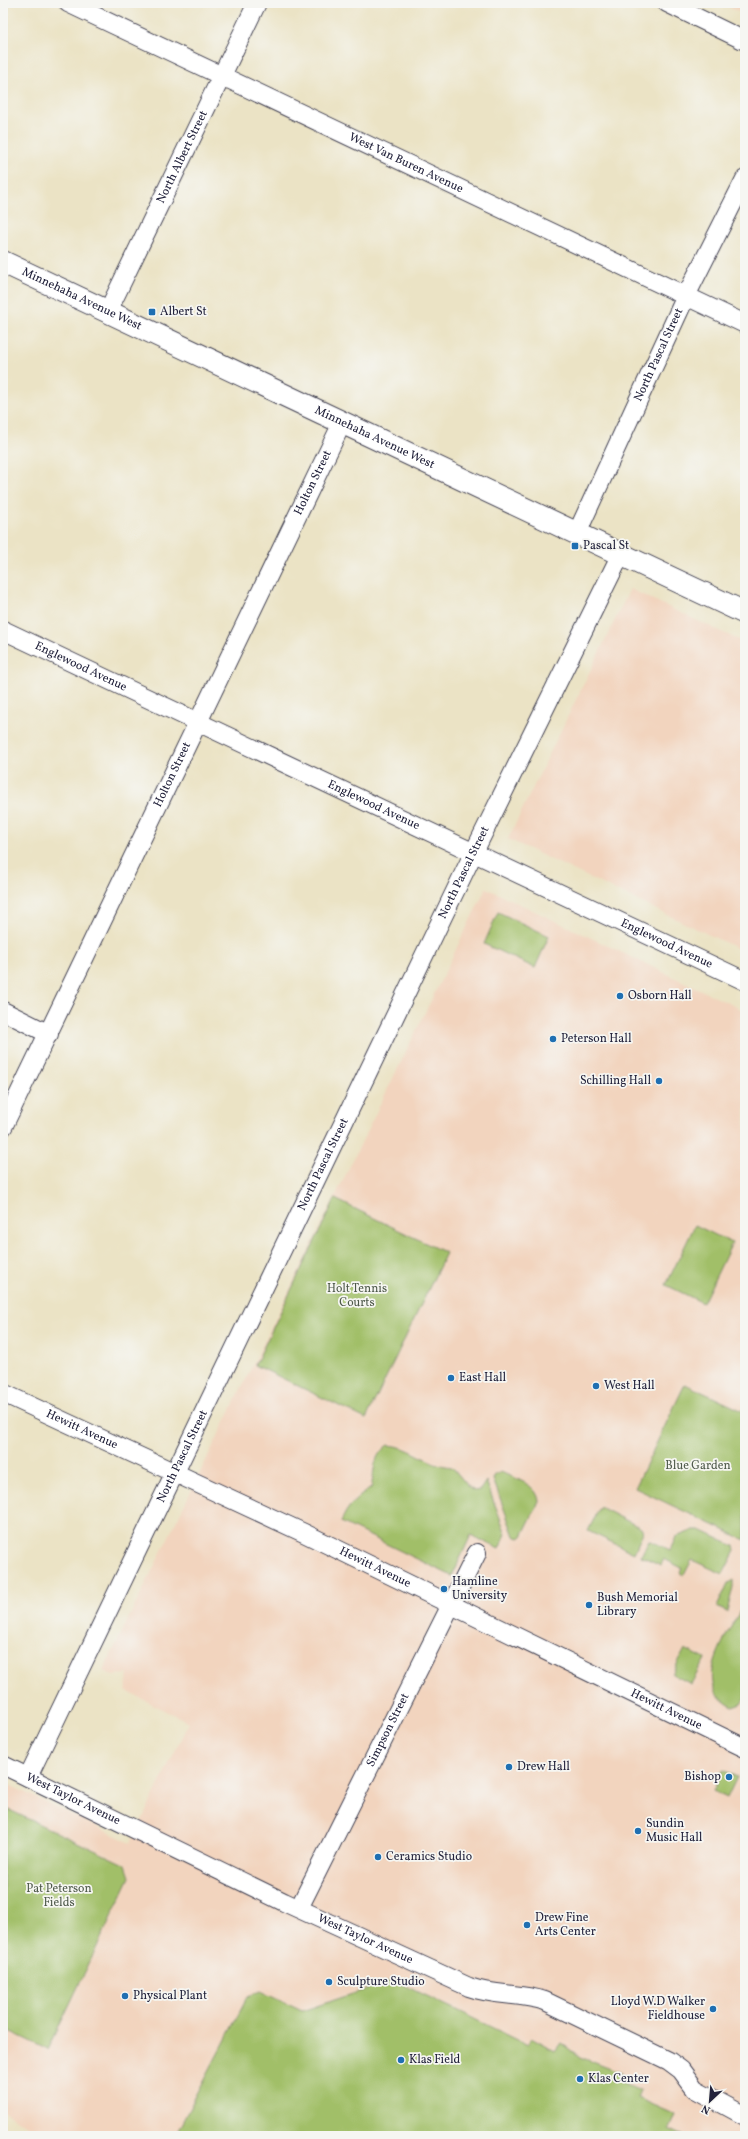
<svg xmlns="http://www.w3.org/2000/svg" width="748" height="2139" font-family="Vollkorn,serif">
	<style>
		.built { fill: #f2d4be }
		.green { fill: #a1bf67; stroke: #627051 }
		.lines { fill: none; stroke-linecap: round; stroke-linejoin: round }
		.street-casing { stroke: #403f50; stroke-width: 20 }
		.secondary-casing { stroke: #403f50; stroke-width: 24 }
		.street { stroke: #fff; stroke-width: 18 }
		.secondary { stroke: #fff; stroke-width: 22 }
		.poi-dot { fill: #1f6fb2; stroke: #f6f6f2; stroke-width: 1.5 }
		.labels { text-anchor: middle; dominant-baseline: central; stroke-width: 3.5; stroke-linejoin: round; paint-order: stroke }
		.street-label { font-size: 12px; fill: #22223b; stroke: #f6f6f2 }
		.poi-label { font-size: 12px; fill: #22223b; stroke: #f6f6f2; text-anchor: start }
		.park-label { font-size: 12px; fill: #4e594a; stroke: #f6f6f2 }
	</style>
	<rect width="100%" height="100%" fill="#f6f6f2"/>
	<filter id="ink" filterUnits="userSpaceOnUse"><feTurbulence type="fractalNoise" baseFrequency=".025" numOctaves="2"/><feDisplacementMap in="SourceGraphic" scale="8" xChannelSelector="R" yChannelSelector="G"/><feConvolveMatrix kernelMatrix="1 2 1 2 8 2 1 2 1" color-interpolation-filters="sRGB"/></filter>
	<filter id="wash" filterUnits="userSpaceOnUse"><feTurbulence type="fractalNoise" baseFrequency=".012" numOctaves="4" result="noise"/><feDisplacementMap in="SourceGraphic" scale="16" xChannelSelector="R" yChannelSelector="G"/><feGaussianBlur stdDeviation="0.9" result="paint"/><feColorMatrix in="noise" values="0 0 0 0 0 0 0 0 0 0 0 0 0 0 0 0 0 1.4 0 .05"/><feComposite in="paint" operator="in"/></filter>
	<g filter="url(#wash)">
		<rect width="100%" height="100%" fill="#ebe3c5"/>
		<g class="built">
			<path d="M720,3H745V15Z"/>
			<path d="M630,589L745,643V948L743,951L508,839Z"/>
			<path d="M486,888L745,1011V2136H43L3,2111V1782L131,1843L189,1722L126,1691L128,1674L113,1675L103,1671Z"/>
		</g>
		<g class="green">
			<path d="M498,912L549,936L535,968L484,944Z"/>
			<path d="M335,1199L446,1253L366,1419L255,1365Z"/>
			<path d="M695,1225L732,1243L703,1303L666,1285Z"/>
			<path d="M685,1384L745,1412V1540L635,1488Z"/>
			<path d="M388,1445C412,1446 426,1465 452,1467L468,1486L474,1491L480,1490L486,1481L506,1534L499,1549L471,1535L452,1576L341,1522C347,1506 357,1498 371,1488C375,1471 372,1456 388,1445Z"/>
			<path d="M501,1472C515,1479 538,1484 539,1502L522,1536L519,1538L514,1536L493,1479L495,1475Z"/>
			<path d="M600,1507L641,1528L643,1532L634,1553L588,1531Z"/>
			<path d="M694,1530H700L734,1546L735,1551L723,1574L692,1560L684,1575L680,1573L682,1568L664,1559L661,1565L641,1556L649,1540L670,1550L676,1537Z"/>
			<path d="M733,1580V1587L727,1612L717,1607L728,1583Z"/>
			<path d="M745,1604V1698L741,1704L733,1707C689,1685 727,1637 742,1607Z"/>
			<path d="M685,1649L705,1659L691,1684L672,1674Z"/>
			<path d="M723,1770L737,1777L727,1798L713,1791Z"/>
			<path d="M3,1807L126,1865L130,1877L48,2050L3,2028Z"/>
			<path d="M394,1980L528,2045L531,2038L555,2051L561,2043L580,2057L621,2073L620,2081L640,2090L637,2098L675,2115L669,2129L684,2136H175L248,1996L260,1991L302,2011Z"/>
		</g>
	</g>
	<g filter="url(#ink)">
		<g class="lines">
			<defs>
				<g id="street">
					<path id="s1" d="M68,3L745,324"/>
					<path d="M667,3L745,41"/>
					<path id="s2" d="M108,311L257,3"/>
					<path id="s3" d="M577,533L686,296L745,179"/>
					<path id="s4" d="M3,630L745,981"/>
					<path d="M3,1011L49,1034"/>
					<path id="s5" d="M3,1127L342,423"/>
					<path id="s6" d="M3,1393L304,1533L745,1748"/>
					<path id="s7" d="M3,1765L284,1902L469,1987C494,1996 520,1993 545,2001L669,2061L681,2070L695,2089L745,2116"/>
					<path id="s8" d="M28,1777L474,852L621,554"/>
					<path id="s9" d="M299,1908L477,1553"/>
				</g>
				<g id="secondary">
					<path id="s10" d="M3,262L745,613"/>
				</g>
			</defs>
			<use href="#street" class="street-casing"/>
			<use href="#secondary" class="secondary-casing"/>
			<use href="#street" class="street"/>
			<use href="#secondary" class="secondary"/>
		</g>
	</g>
	<g class="poi-dot">
		<rect x="148" y="308" width="8" height="8" rx="2"/>
		<rect x="571" y="542" width="8" height="8" rx="2"/>
		<circle cx="620" cy="996" r="4"/>
		<circle cx="553" cy="1039" r="4"/>
		<circle cx="659" cy="1081" r="4"/>
		<circle cx="451" cy="1378" r="4"/>
		<circle cx="596" cy="1386" r="4"/>
		<circle cx="444" cy="1589" r="4"/>
		<circle cx="589" cy="1605" r="4"/>
		<circle cx="509" cy="1767" r="4"/>
		<circle cx="729" cy="1777" r="4"/>
		<circle cx="638" cy="1831" r="4"/>
		<circle cx="378" cy="1857" r="4"/>
		<circle cx="527" cy="1925" r="4"/>
		<circle cx="329" cy="1982" r="4"/>
		<circle cx="125" cy="1996" r="4"/>
		<circle cx="713" cy="2009" r="4"/>
		<circle cx="401" cy="2060" r="4"/>
		<circle cx="580" cy="2079" r="4"/>
	</g>
	<g class="labels">
		<g class="street-label">
			<text stroke="none"><textPath href="#s2" startOffset="171">North Albert Street</textPath></text>
			<text stroke="none"><textPath href="#s1" startOffset="374">West Van Buren Avenue</textPath></text>
			<text stroke="none"><textPath href="#s10" startOffset="87">Minnehaha Avenue West</textPath></text>
			<text stroke="none"><textPath href="#s3" startOffset="196">North Pascal Street</textPath></text>
			<text stroke="none"><textPath href="#s10" startOffset="411">Minnehaha Avenue West</textPath></text>
			<text stroke="none"><textPath href="#s5" startOffset="715">Holton Street</textPath></text>
			<text stroke="none"><textPath href="#s4" startOffset="86">Englewood Avenue</textPath></text>
			<text stroke="none"><textPath href="#s5" startOffset="391">Holton Street</textPath></text>
			<text stroke="none"><textPath href="#s4" startOffset="410">Englewood Avenue</textPath></text>
			<text stroke="none"><textPath href="#s8" startOffset="1004">North Pascal Street</textPath></text>
			<text stroke="none"><textPath href="#s4" startOffset="734">Englewood Avenue</textPath></text>
			<text stroke="none"><textPath href="#s8" startOffset="680">North Pascal Street</textPath></text>
			<text stroke="none"><textPath href="#s6" startOffset="87">Hewitt Avenue</textPath></text>
			<text stroke="none"><textPath href="#s8" startOffset="356">North Pascal Street</textPath></text>
			<text stroke="none"><textPath href="#s6" startOffset="411">Hewitt Avenue</textPath></text>
			<text stroke="none"><textPath href="#s6" startOffset="735">Hewitt Avenue</textPath></text>
			<text stroke="none"><textPath href="#s9" startOffset="199">Simpson Street</textPath></text>
			<text stroke="none"><textPath href="#s7" startOffset="78">West Taylor Avenue</textPath></text>
			<text stroke="none"><textPath href="#s7" startOffset="402">West Taylor Avenue</textPath></text>
		</g>
		<g class="poi-label">
			<text x="160" y="312">Albert St</text>
			<text x="583" y="546">Pascal St</text>
			<text x="628" y="996">Osborn Hall</text>
			<text x="561" y="1039">Peterson Hall</text>
			<text x="651" y="1081" text-anchor="end">Schilling Hall</text>
			<text x="459" y="1378">East Hall</text>
			<text x="604" y="1386">West Hall</text>
			<text x="452" y="1582">Hamline<tspan x="452" dy="14">University</tspan></text>
			<text x="597" y="1598">Bush Memorial<tspan x="597" dy="14">Library</tspan></text>
			<text x="517" y="1767">Drew Hall</text>
			<text x="721" y="1777" text-anchor="end">Bishop</text>
			<text x="646" y="1824">Sundin<tspan x="646" dy="14">Music Hall</tspan></text>
			<text x="386" y="1857">Ceramics Studio</text>
			<text x="535" y="1918">Drew Fine<tspan x="535" dy="14">Arts Center</tspan></text>
			<text x="337" y="1982">Sculpture Studio</text>
			<text x="133" y="1996">Physical Plant</text>
			<text x="705" y="2002" text-anchor="end">Lloyd W.D Walker<tspan x="705" dy="14">Fieldhouse</tspan></text>
			<text x="409" y="2060">Klas Field</text>
			<text x="588" y="2079">Klas Center</text>
		</g>
		<g class="park-label">
			<text x="357" y="1289">Holt Tennis<tspan x="357" dy="14">Courts</tspan></text>
			<text x="698" y="1466">Blue Garden</text>
			<text x="59" y="1889">Pat Peterson<tspan x="59" dy="14">Fields</tspan></text>
		</g>
	</g>
	<rect width="748" height="2139" fill="none" stroke="#f6f6f2" stroke-width="16"/>
	<g transform="translate(710 2101) rotate(206)" stroke="#f6f6f2" stroke-width="3" paint-order="stroke">
	<path d="M0-3L7 15L0 10L-7 15Z" fill="#22223b"/>
	<text y="-6" font-size="11" font-weight="bold" text-anchor="middle" fill="#22223b">N</text>
	</g>
</svg>
